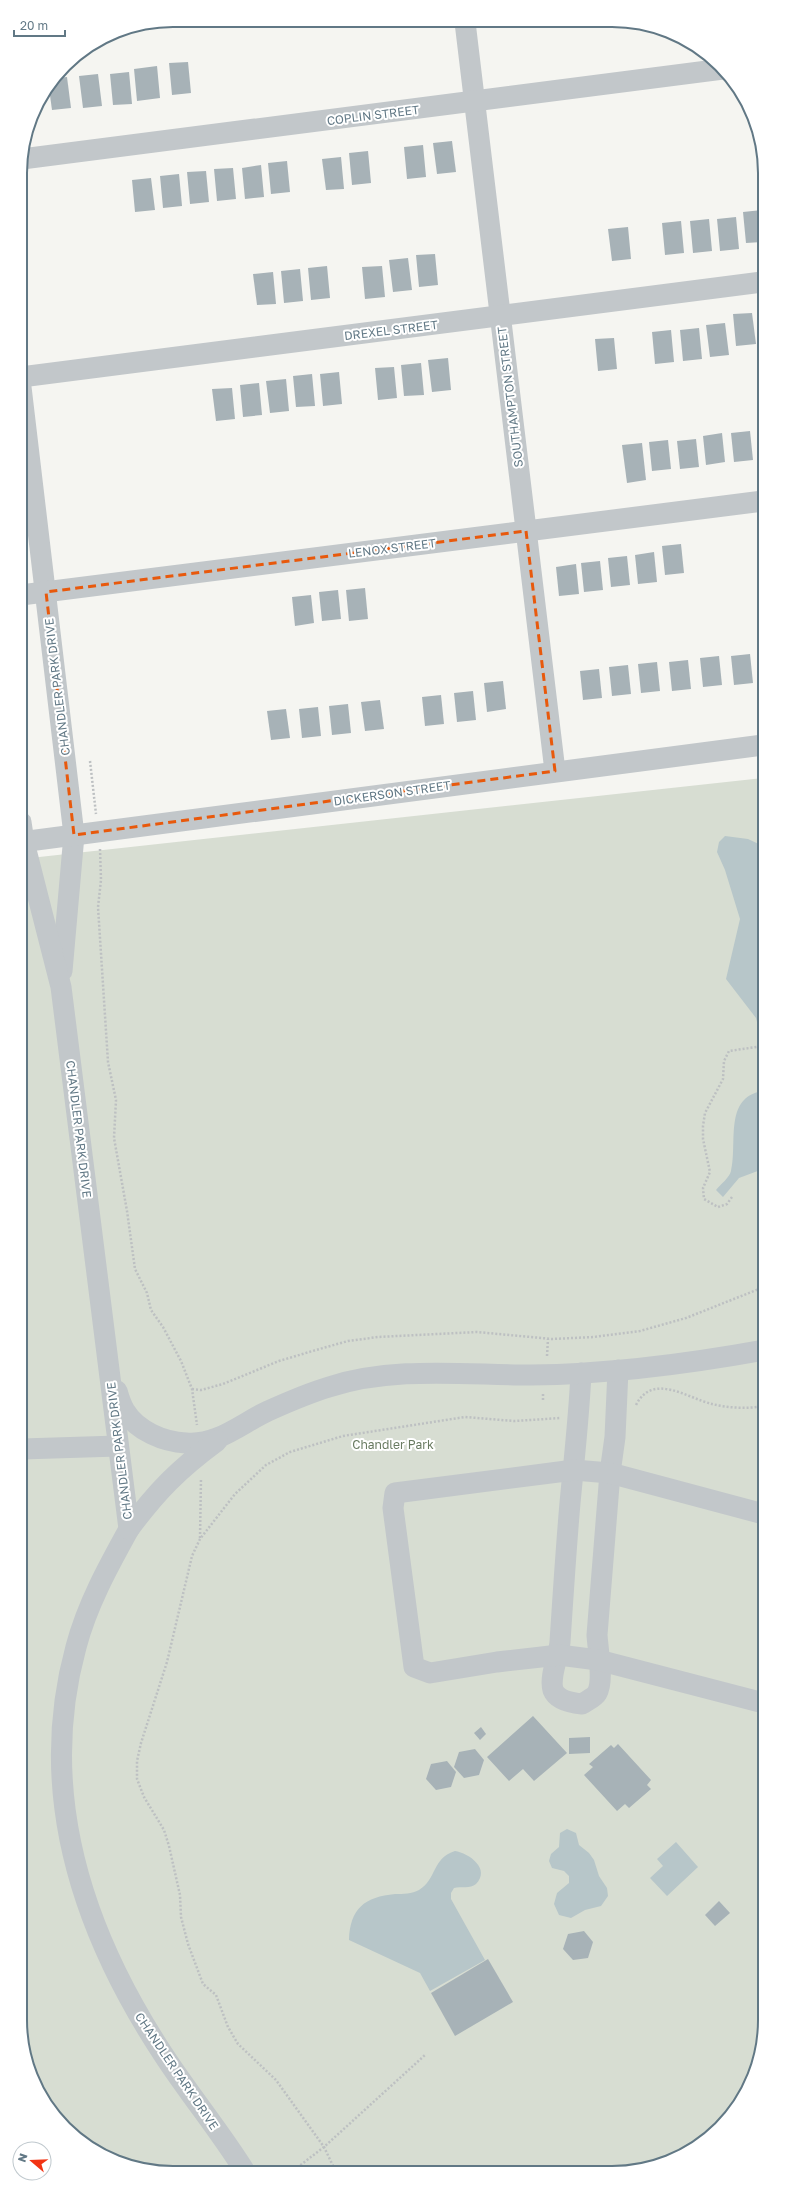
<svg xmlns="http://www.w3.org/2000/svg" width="785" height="2193" font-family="'Golos Text',sans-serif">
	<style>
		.green { fill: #d7ddd2 }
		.water { fill: #b7c6c9 }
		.building { fill: #a7b2b7 }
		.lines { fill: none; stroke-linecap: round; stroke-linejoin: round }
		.path { stroke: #bdc0c2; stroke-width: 2.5; stroke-dasharray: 2 2; stroke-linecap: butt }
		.minor { stroke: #c2c7ca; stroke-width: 21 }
		.marked { fill: none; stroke: #e8590c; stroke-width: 3; stroke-dasharray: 8 5; stroke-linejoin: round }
		.labels { text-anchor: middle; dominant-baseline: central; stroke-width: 4; stroke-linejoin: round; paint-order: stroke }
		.street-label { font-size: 12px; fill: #617885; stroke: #fff }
		.park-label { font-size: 12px; fill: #697b61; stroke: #fff }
		.rim { fill: none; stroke: #617885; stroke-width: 2 }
	</style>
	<rect width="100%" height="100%" fill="#f5f5f1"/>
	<path class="green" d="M763,778L765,2030L753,2078L727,2121L689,2152L642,2170H144L105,2157L65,2128L40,2096L23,2050L21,859Z"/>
	<g class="water">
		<path d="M725,836L748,839L763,846V1075L760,1073L759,1030L756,1018L726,979L740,919L725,870L717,852L719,842Z"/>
		<path d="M763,1091V1169L739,1178L723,1197L716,1190C720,1185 730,1177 731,1171C738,1144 723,1097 763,1091Z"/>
		<path d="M567,1829L576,1833L579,1845L589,1853L594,1860L599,1876L607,1888L608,1896L601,1906L585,1910L571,1918L559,1915L554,1904L557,1893L569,1883V1876L564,1871L552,1868L549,1861L551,1854L559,1847L560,1833Z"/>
		<path d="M676,1842L698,1867L667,1896L650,1878L663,1866L657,1859Z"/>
		<path d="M455,1851C469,1853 491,1869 476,1884C470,1889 461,1886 454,1888L451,1893V1899L485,1960L430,1991L420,1973L349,1940C350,1908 365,1897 395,1894C403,1894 412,1894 419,1890C437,1879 432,1858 455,1851Z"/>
	</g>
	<g class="building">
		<path d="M188,62L191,93L172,95L169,63Z"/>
		<path d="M157,66L160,98L137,101L134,69Z"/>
		<path d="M129,72L132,104L113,105L110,74Z"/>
		<path d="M98,74L102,106L83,108L79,76Z"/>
		<path d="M67,77L71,108L52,110L49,88L57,78Z"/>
		<path d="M40,99L42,111L34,112L36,105Z"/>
		<path d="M452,141L456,172L437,174L433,143Z"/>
		<path d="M423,145L426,177L407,179L404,147Z"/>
		<path d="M368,151L371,183L352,185L349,153Z"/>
		<path d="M341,157L344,189L326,190L322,159Z"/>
		<path d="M287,161L290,192L271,194L268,163Z"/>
		<path d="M261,165L264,197L245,199L242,168Z"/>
		<path d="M233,168L236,199L217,201L214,169Z"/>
		<path d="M206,171L209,202L190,204L187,172Z"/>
		<path d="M179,174L182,206L163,208L160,176Z"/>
		<path d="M151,178L155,210L135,212L132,180Z"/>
		<path d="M762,210V242L746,243L743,212Z"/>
		<path d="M736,217L739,249L720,251L717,219Z"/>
		<path d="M709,219L712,251L693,253L690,221Z"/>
		<path d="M681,221L684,253L665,255L662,223Z"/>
		<path d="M628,227L631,259L612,261L608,229Z"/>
		<path d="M435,254L438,285L419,287L416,255Z"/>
		<path d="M408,258L412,290L393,292L389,260Z"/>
		<path d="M327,266L330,298L311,300L308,268Z"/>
		<path d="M382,266L385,297L365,299L362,267Z"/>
		<path d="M300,269L303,301L284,303L281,271Z"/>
		<path d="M273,272L276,304L257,305L253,274Z"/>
		<path d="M752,313L756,344L736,346L733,314Z"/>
		<path d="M725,323L729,355L710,357L706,325Z"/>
		<path d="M699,328L702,359L683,361L680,330Z"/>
		<path d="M671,330L674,362L655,364L652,332Z"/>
		<path d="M614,338L617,369L598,371L595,339Z"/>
		<path d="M448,358L451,390L432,392L428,360Z"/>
		<path d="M421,363L424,395L404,396L401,365Z"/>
		<path d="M394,367L397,398L378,400L375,368Z"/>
		<path d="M339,372L342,404L323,406L320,374Z"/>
		<path d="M312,374L315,406L296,407L293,376Z"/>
		<path d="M286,379L289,411L270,413L266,381Z"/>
		<path d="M259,383L262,415L243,417L240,385Z"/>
		<path d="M232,388L235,419L216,421L212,389Z"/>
		<path d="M762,429V460L761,461L758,430Z"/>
		<path d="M750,431L753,460L734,462L731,433Z"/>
		<path d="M722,433L725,462L706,465L703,436Z"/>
		<path d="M696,439L699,467L680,469L677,441Z"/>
		<path d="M668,440L671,469L652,471L649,442Z"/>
		<path d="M642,443L646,480L627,483L622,445Z"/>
		<path d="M681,544L684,573L665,575L662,546Z"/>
		<path d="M654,552L657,582L638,584L635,555Z"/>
		<path d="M627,556L630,585L611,587L608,558Z"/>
		<path d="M600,561L603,590L584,592L581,563Z"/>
		<path d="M576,564L579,594L559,596L556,567Z"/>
		<path d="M365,588L368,619L349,621L346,590Z"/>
		<path d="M338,590L341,619L322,621L319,592Z"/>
		<path d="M311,595L314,623L295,626L292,597Z"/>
		<path d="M750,654L753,683L734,685L731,656Z"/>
		<path d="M719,656L722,685L703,687L700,658Z"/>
		<path d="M688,660L691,689L672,691L669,662Z"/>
		<path d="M657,662L660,691L641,693L638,664Z"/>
		<path d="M628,665L631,694L612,696L609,667Z"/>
		<path d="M599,669L602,698L583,700L580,671Z"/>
		<path d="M503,681L506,709L487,712L484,683Z"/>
		<path d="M473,691L476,720L457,722L454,693Z"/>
		<path d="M441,695L444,724L425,726L422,697Z"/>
		<path d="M380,700L384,729L365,731L361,702Z"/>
		<path d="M348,704L351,733L332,735L329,706Z"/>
		<path d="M318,707L321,736L302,738L299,709Z"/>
		<path d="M286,709L290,738L271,740L267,711Z"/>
		<path d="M533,1716L567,1753L534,1781L523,1769L509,1781L487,1757Z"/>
		<path d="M481,1727L486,1734L480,1740L474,1733Z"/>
		<path d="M590,1737V1753L569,1754V1738Z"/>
		<path d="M618,1744L651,1780L647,1785L651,1789L629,1808L625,1804L617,1811L584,1775L593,1767L589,1764L611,1745L614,1748Z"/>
		<path d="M475,1749L484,1760L479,1775L464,1778L454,1767L459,1752Z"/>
		<path d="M447,1761L456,1772L451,1787L436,1790L426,1779L431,1764Z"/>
		<path d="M719,1901L730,1913L715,1926L705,1915Z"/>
		<path d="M584,1931L593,1942L588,1958L573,1960L563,1949L568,1934Z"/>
		<path d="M488,1959L513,2002L455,2036L431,1993Z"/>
	</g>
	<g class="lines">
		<g class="path">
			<path d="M90,761L96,814"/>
			<path d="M100,849L101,880L98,907L108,1062L116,1100L114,1138L127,1211L135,1269L147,1293L151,1310L163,1327L181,1361L192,1389L197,1425"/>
			<path d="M732,1197L727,1204L718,1207L704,1199L703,1188L710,1172L703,1139V1126L705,1113L723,1079L724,1061L729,1051L763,1046"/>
			<path d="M547,1356L548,1339"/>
			<path d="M192,1389L201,1390L223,1384L279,1361L316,1350L348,1341L378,1337L477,1332L552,1339L594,1337L640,1331L686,1318L764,1287"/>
			<path d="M543,1400V1393"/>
			<path d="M636,1405C653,1372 687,1398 712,1404C728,1408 747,1409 764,1406"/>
			<path d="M200,1538L201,1478"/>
			<path d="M294,2170L324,2147L425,2055"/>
			<path d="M335,2170L324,2147L276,2080L238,2044L228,2027L216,1995L203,1984L188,1944L181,1917L180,1895L169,1846L164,1830L144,1797L137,1779V1761L141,1743L167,1662L192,1556L200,1539L235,1494L266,1465L290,1452L343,1436L465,1417L514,1421L561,1418"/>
		</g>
		<g class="minor">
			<path d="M465,22L555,771"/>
			<path d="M22,159L723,69"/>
			<path d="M21,377L762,282"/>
			<path d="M21,387L74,835L62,971"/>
			<path d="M21,595L763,501"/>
			<path d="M21,822L24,842L61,987L129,1529C108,1567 87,1605 76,1647C36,1793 83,1932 163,2054C189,2094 219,2130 244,2170"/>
			<path d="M21,842L763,745"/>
			<path d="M581,1373C579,1417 574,1460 570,1503C566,1549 563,1596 560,1642C559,1656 549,1676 553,1690C557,1700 572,1703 582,1704C586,1701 594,1698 597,1693C604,1681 598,1651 597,1635L610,1473L615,1437L618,1370"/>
			<path d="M117,1391C119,1398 121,1405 125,1411C137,1431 164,1442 186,1443C217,1446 242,1423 268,1411C288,1402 309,1393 329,1387C394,1366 464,1375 531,1375C609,1374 687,1364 764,1350"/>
			<path d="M22,1449L118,1446"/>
			<path d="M764,1514L610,1473L574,1470L395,1493L393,1508L414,1667L430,1673L497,1662L559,1655L598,1660L764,1703"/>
			<path d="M129,1529C157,1491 179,1469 217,1441"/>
		</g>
	</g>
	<path class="marked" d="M526,531L555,771L74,835L46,592Z"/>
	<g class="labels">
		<g class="street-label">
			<text transform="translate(373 115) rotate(-7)">COPLIN STREET</text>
			<text transform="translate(391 330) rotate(-7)">DREXEL STREET</text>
			<text transform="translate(510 397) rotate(-97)">SOUTHAMPTON STREET</text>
			<text transform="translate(392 548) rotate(-7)">LENOX STREET</text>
			<text transform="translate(57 687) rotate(-97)">CHANDLER PARK DRIVE</text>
			<text transform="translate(392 793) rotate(-8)">DICKERSON STREET</text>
			<text transform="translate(79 1129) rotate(83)">CHANDLER PARK DRIVE</text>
			<text transform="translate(119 1451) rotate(-97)">CHANDLER PARK DRIVE</text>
			<text transform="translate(177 2071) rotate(56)">CHANDLER PARK DRIVE</text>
		</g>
		<g class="park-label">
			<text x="393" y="1444">Chandler Park</text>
		</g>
	</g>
	<path d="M0 0H785V2193H0ZM173 27H612A146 146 0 0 1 758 173V2020A146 146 0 0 1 612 2166H173A146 146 0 0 1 27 2020V173A146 146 0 0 1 173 27Z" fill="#fff" fill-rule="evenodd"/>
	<path class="rim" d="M173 27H612A146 146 0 0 1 758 173V2020A146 146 0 0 1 612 2166H173A146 146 0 0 1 27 2020V173A146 146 0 0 1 173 27Z"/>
	<g transform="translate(32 2161) rotate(289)"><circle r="19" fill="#ffffff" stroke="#c0c9ce"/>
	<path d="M0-3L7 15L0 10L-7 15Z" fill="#f23414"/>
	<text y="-6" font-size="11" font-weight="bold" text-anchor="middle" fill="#617885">N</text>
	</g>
	<path d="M14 30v6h51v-6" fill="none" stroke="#617885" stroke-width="2"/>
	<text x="20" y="30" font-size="12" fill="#617885" stroke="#ffffff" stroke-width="3" paint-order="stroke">20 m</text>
</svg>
